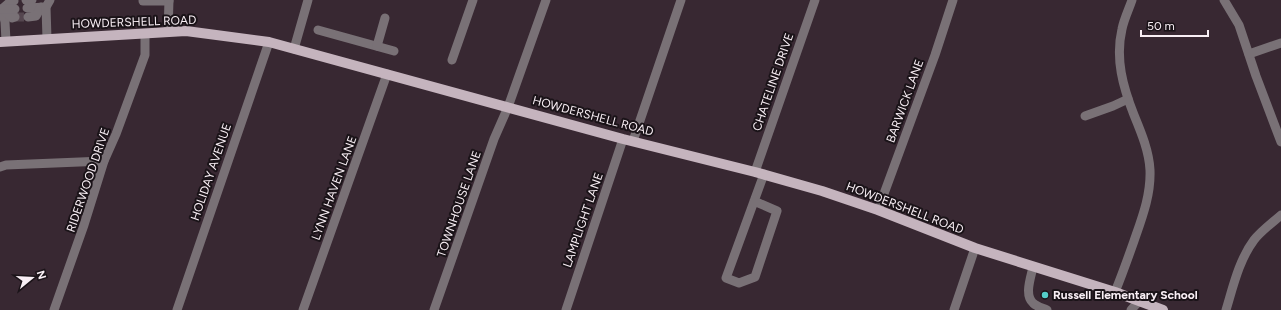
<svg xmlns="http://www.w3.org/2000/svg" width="1281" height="310" font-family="Figtree,sans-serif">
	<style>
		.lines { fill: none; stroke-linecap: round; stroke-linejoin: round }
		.minor-tunnel { stroke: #55464f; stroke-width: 9; stroke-dasharray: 9 4.5; stroke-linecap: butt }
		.minor { stroke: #797176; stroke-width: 9 }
		.major { stroke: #c5b4be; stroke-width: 10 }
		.poi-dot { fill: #54cdc8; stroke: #1a1318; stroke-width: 1.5 }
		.labels { text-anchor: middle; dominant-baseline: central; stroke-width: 4; stroke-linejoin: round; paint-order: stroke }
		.street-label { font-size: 12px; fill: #f9eff5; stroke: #1a1318 }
		.poi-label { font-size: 12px; font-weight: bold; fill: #f9eff5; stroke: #1a1318; text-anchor: start }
	</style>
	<rect width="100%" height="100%" fill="#382832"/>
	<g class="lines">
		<path class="minor-tunnel" d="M15,17H28"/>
		<g class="minor">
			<path d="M26,0H32"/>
			<path d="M1224,0L1239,25L1256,76L1281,142"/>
			<path d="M143,1H169"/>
			<path d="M27,8L46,7"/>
			<path d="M2,9L5,22L6,41"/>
			<path d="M2,9L12,18L15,17"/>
			<path d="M2,9L10,2L14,1"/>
			<path d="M2,9H15"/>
			<path d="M28,17L36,16L41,7"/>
			<path d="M318,30L394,51"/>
			<path d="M168,32L169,0"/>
			<path d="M47,39L46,7L50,0"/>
			<path d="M377,46L385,18"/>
			<path d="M294,49L308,0"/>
			<path d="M1249,54L1281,43"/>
			<path d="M452,60L473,0"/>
			<path d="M1085,116L1113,106L1128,99"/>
			<path d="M633,141L681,0"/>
			<path d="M0,167L6,165L104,161"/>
			<path d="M755,172L815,0"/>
			<path d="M754,201L777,211L755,277L739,283L726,278L764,174"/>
			<path d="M878,210L935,55L953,0"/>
			<path d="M1033,267C1031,277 1024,295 1033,303C1037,307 1043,308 1047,310"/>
			<path d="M1115,292C1122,275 1128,258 1134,241C1142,218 1151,195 1150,170C1149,151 1141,132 1134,115C1123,87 1115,59 1122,29C1124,19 1129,9 1132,0"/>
			<path d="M54,310L84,225L104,161L116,134L145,55V34"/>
			<path d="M177,310L269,42"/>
			<path d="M303,310L387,74"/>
			<path d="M434,310L494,139L508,107L546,0"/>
			<path d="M566,310L623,139"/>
			<path d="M954,310L975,248"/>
			<path d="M1131,310L1139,301"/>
			<path d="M1226,310C1233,287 1239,260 1254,240C1261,231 1272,223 1281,215"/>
		</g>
		<path class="major" d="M0,42L186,31L269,42L623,139L755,172L822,191L878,210L975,248L1115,292L1163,310"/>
	</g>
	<circle class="poi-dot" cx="1045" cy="295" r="4"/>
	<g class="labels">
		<g class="street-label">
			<text transform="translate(134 22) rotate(-2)">HOWDERSHELL ROAD</text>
			<text transform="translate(773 82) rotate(-71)">CHATELINE DRIVE</text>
			<text transform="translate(905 101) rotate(-70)">BARWICK LANE</text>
			<text transform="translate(593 116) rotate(15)">HOWDERSHELL ROAD</text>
			<text transform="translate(211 172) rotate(-71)">HOLIDAY AVENUE</text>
			<text transform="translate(88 180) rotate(-71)">RIDERWOOD DRIVE</text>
			<text transform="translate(334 188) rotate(-70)">LYNN HAVEN LANE</text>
			<text transform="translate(459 204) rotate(-71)">TOWNHOUSE LANE</text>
			<text transform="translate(905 208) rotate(21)">HOWDERSHELL ROAD</text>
			<text transform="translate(583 220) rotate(-71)">LAMPLIGHT LANE</text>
		</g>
		<g class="poi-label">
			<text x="1053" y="295">Russell Elementary School</text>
		</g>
	</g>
	<g transform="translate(32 278) rotate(72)" stroke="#1a1318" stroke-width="3" paint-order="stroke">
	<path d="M0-3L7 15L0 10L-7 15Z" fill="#f9eff5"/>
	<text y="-6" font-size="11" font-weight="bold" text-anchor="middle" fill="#f9eff5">N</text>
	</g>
	<path d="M1141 30v6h67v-6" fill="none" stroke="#f9eff5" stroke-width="2"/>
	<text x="1147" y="30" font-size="12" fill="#f9eff5" stroke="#1a1318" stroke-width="3" paint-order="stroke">50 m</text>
</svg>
